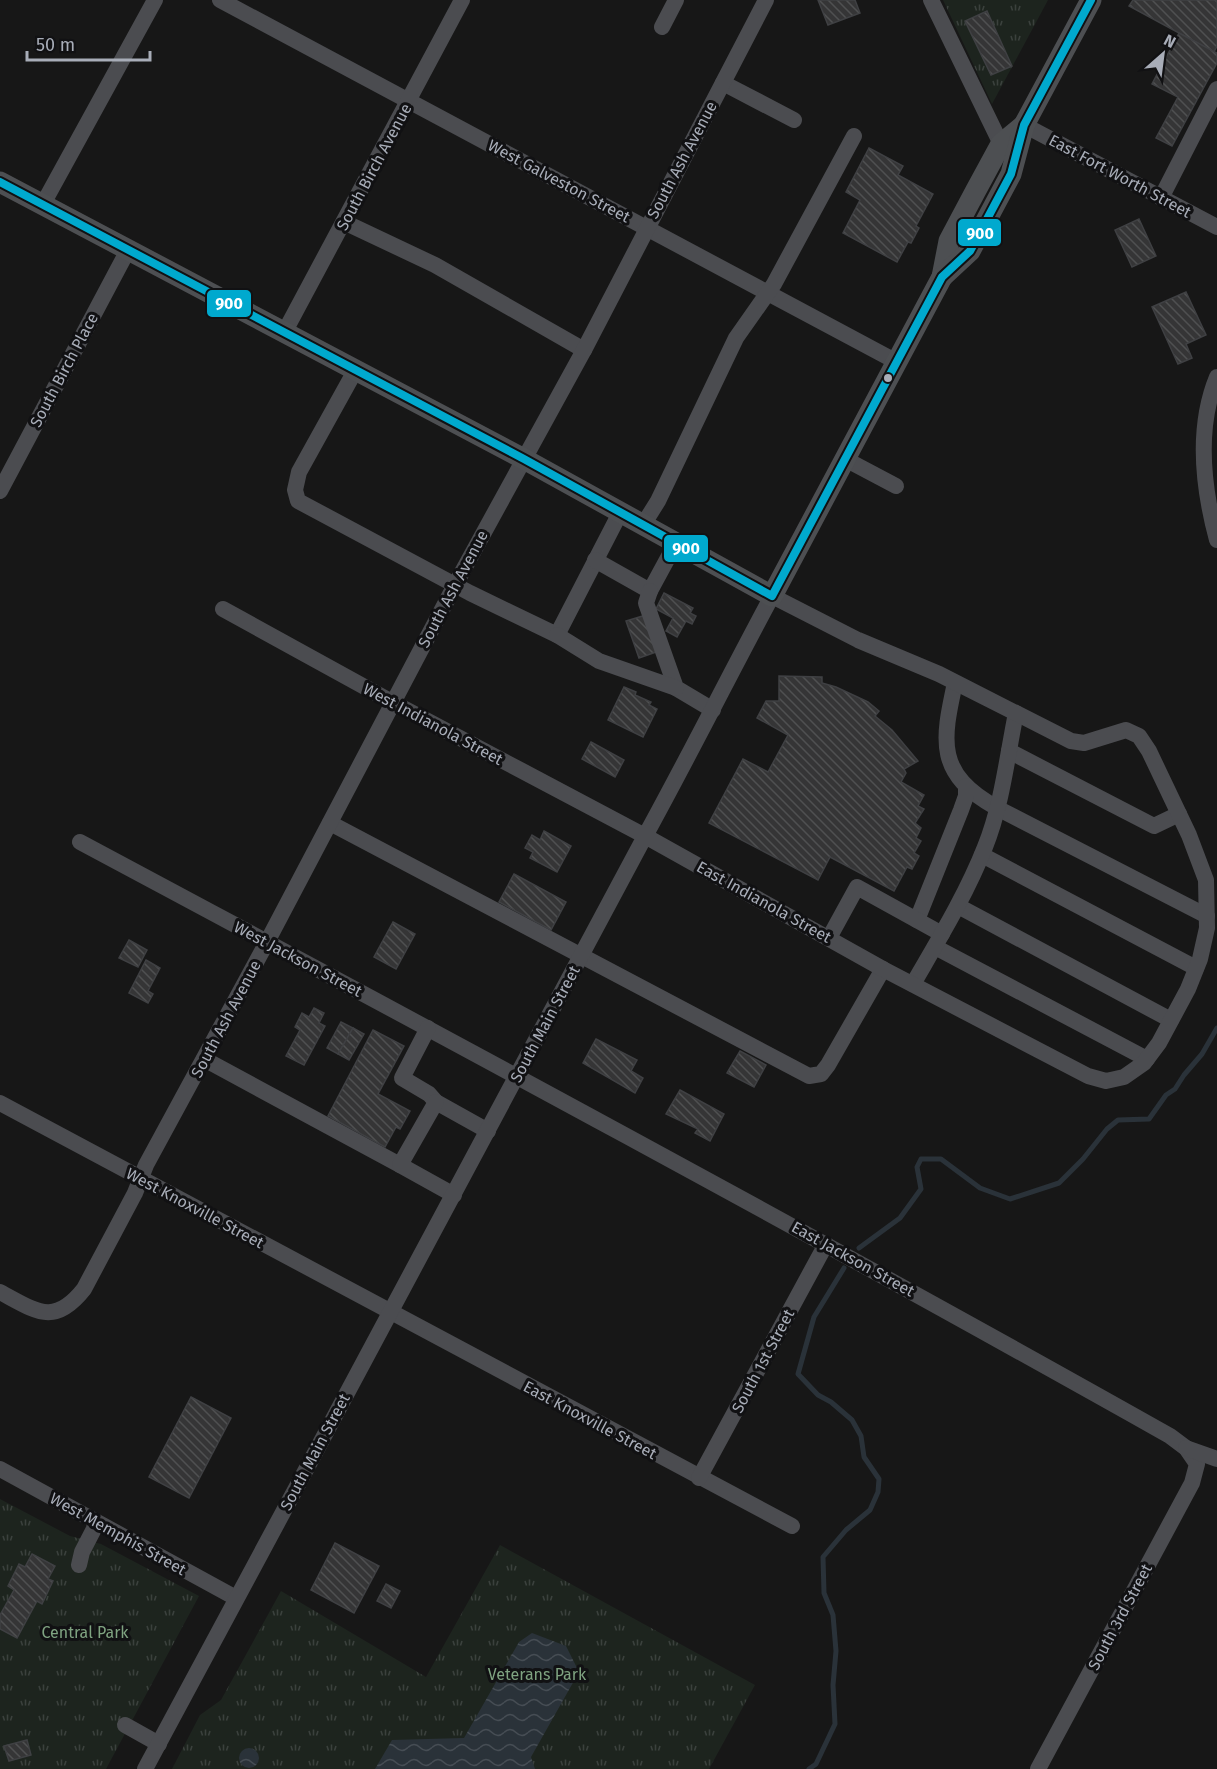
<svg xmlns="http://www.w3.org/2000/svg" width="1217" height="1769" font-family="'Fira Sans',sans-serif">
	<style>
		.park { fill: url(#park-tufts) }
		.water { fill: url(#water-waves) }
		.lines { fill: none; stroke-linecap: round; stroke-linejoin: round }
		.stream { stroke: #2a3239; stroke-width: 5 }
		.building { fill: url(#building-back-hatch); stroke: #3f4043; stroke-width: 1.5 }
		.minor { stroke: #4b4c50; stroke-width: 16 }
		.major { stroke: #4d4f52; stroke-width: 21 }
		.bus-1-casing { stroke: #111113; stroke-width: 12 }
		.bus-1 { stroke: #00a9ce; stroke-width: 8 }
		.bus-dot { fill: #a8adb8; stroke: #111113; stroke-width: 2 }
		.labels { text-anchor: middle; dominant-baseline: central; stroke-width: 6; stroke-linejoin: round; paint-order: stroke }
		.street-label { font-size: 16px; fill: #a8adb8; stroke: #111113 }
		.park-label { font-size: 16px; fill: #7fa381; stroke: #111113 }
		.line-badge { stroke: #111113; stroke-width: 2 }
		.badge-label { font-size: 16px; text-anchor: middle; font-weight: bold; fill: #fff }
	</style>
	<defs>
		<pattern id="park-tufts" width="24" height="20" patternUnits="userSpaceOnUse" patternTransform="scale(1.5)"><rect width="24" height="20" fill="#1d241e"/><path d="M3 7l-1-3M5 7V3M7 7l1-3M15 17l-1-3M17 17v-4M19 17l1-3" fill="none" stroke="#3b413d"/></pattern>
		<pattern id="water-waves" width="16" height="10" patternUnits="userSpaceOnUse" patternTransform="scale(1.5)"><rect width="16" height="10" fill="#2a3239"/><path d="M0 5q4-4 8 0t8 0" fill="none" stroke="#464d54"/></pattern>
		<pattern id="building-back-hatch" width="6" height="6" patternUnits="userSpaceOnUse" patternTransform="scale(1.5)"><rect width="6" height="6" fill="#353536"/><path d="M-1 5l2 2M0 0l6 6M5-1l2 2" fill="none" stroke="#4f5051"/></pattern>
	</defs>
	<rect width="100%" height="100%" fill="#171717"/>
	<g class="park">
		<path d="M943,0H1048L992,104Z"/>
		<path d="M0,1499L70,1536L101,1544L199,1596L106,1769H0Z"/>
		<path d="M500,1545L755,1685L709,1769H172L200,1715L221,1700L281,1591L426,1677Z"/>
	</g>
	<g class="water">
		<path d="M532,1633L566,1646L579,1672L531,1757L535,1769H375L392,1740L464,1738L519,1642Z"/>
		<circle cx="249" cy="1758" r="10"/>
	</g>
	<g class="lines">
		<g class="stream">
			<path d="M859,1248L900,1218L921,1189L917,1167L921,1159H941L980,1188L1010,1199L1059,1183L1083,1159L1107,1129L1118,1120L1149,1119L1166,1095L1175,1089L1184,1075L1202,1054L1217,1028"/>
			<path d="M809,1769L816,1764L835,1724L833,1685L836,1651L833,1615L824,1593L823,1557L846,1530L870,1510L878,1492L879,1479L864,1457L861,1436L852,1420L831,1402L818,1395L798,1374L814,1317L844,1268"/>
		</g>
	</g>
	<g class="building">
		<path d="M818,0H855L860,13L828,25Z"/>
		<path d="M1133,0H1217V46L1214,52L1129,6Z"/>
		<path d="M987,11L1012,66L991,75L965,21Z"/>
		<path d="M1179,33L1217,53V63L1172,146L1156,138L1178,97L1152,84Z"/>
		<path d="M869,148L903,166L898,175L933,194L916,226L919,228L911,243L908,242L897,262L843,233L860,200L846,192Z"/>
		<path d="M1139,219L1156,256L1132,267L1115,230Z"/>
		<path d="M1186,292L1206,335L1186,344L1192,358L1178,364L1152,307Z"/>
		<path d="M664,593L693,608L690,613L696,616L692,624L686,621L677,637L666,631L673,618L656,609Z"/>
		<path d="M646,615L659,651L639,658L626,621Z"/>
		<path d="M779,676L822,677V683L836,687L868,702L879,711L875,716L892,730L918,761L904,769L906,773L901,782L924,795L918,806L924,809L915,823L921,828L916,838L921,841L914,853L919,856L912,869L907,867L894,891L830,857L818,880L709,823L743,759L768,772L788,735L757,718L766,701H779Z"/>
		<path d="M624,687L636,692L635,695L651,702L649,705L657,709L643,737L608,720Z"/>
		<path d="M591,742L624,760L615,777L582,759Z"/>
		<path d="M544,831L571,846L557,872L530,858L533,852L525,848L532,835L540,840Z"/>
		<path d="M514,874L566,902L551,930L499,902Z"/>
		<path d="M393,922L415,934L396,969L374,957Z"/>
		<path d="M129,940L147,950L138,967L119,958Z"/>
		<path d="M146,960L160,968L148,991L153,994L148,1003L129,993Z"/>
		<path d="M314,1008L324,1013L319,1023L325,1026L304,1065L286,1056L300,1030L295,1027L302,1013L309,1017Z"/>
		<path d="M341,1022L353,1028L338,1054L327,1048Z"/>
		<path d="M353,1028L364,1034L349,1060L338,1054Z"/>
		<path d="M373,1030L404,1046L378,1094L410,1111L400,1129L396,1127L385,1147L328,1116Z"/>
		<path d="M596,1039L637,1060L631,1071L643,1078L635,1093L583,1063Z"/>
		<path d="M740,1051L766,1065L754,1087L727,1073Z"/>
		<path d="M680,1090L724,1114L710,1141L695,1133L698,1129L666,1114Z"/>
		<path d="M191,1397L231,1418L189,1498L149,1477Z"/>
		<path d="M335,1543L379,1566L354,1613L311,1590Z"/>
		<path d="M32,1554L55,1566L48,1579L53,1581L42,1604L37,1601L17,1638L0,1629V1615L14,1590L8,1586L19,1564L25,1567Z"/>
		<path d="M386,1584L400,1591L391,1608L377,1601Z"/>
		<path d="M27,1740L31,1755L9,1761L4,1746Z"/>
	</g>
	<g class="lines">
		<g class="minor">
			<path d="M220,0L897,362"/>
			<path d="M931,0L1001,144"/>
			<path d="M662,27L676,0"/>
			<path d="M723,83L794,120"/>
			<path d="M1024,125L1217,227"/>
			<path d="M1161,198L1217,89"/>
			<path d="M43,204L155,0"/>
			<path d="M344,222L435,265L584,350"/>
			<path d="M284,333L462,0"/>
			<path d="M355,371L299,472L295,490L298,501L470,593L557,635L620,513"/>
			<path d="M1217,377C1196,428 1203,488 1217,540"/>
			<path d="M845,459L896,486"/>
			<path d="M0,491L128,250"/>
			<path d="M643,525L658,501L736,338L774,284L854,136"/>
			<path d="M595,560L650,591L676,543"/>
			<path d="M650,591L646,603L676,688L713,710"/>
			<path d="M557,635L599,661L676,688"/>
			<path d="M955,683C942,742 936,774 997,808L1207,916"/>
			<path d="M1009,751L1154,826L1179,814"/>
			<path d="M330,823L809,1076L821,1074L828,1065L883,969"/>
			<path d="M80,842C445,1037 809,1233 1170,1436L1186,1448L1197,1464L1192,1483L1038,1769"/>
			<path d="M982,855L1196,968"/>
			<path d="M958,906L1171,1020"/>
			<path d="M917,920L961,810L966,796V786"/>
			<path d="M829,938L857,887L942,934"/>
			<path d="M935,947L1147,1059"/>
			<path d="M913,984C939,939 966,895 985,847C1002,805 1007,757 1016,713"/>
			<path d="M428,1028L402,1078L429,1094L436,1102L488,1131"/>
			<path d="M204,1059L400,1165"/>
			<path d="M436,1102L400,1165L454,1195"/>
			<path d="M0,1103L792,1526"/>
			<path d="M0,1292C36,1311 54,1327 84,1289L135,1193L146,1165L267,942L455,585L584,350L766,0"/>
			<path d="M1186,1448L1217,1459"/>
			<path d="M0,1469L236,1598"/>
			<path d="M699,1478L826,1244"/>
			<path d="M79,1565L82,1552L97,1523"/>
			<path d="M125,1725L159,1744"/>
			<path d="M145,1769C312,1459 478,1149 644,838C688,758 729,676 772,596L858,640L939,674L1071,741L1084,743L1126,730L1139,736L1149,751L1189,835L1206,880L1207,928L1200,959L1188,989L1159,1043L1144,1063L1124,1077L1106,1081L1088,1076L883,969L645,836L392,702L223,609"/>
		</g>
		<g class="major">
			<path d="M0,182L524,459L772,596L942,277L949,241L975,192L1001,144L1024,125"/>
			<path d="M942,277L970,251L1011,174L1024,125L1091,0"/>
		</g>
		<defs>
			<path id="bus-1" d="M0,182L524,459L772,596L942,277L970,251L1011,174L1024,125L1091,0"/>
		</defs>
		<use href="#bus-1" class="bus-1-casing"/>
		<use href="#bus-1" class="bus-1"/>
	</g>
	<circle class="bus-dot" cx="888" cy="378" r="5"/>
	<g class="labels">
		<g class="street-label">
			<text transform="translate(682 160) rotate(-62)">South Ash Avenue</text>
			<text transform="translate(374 167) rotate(-62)">South Birch Avenue</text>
			<text transform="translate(1120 176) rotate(28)">East Fort Worth Street</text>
			<text transform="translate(559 181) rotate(28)">West Galveston Street</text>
			<text transform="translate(64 370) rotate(-62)">South Birch Place</text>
			<text transform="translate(453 589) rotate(-62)">South Ash Avenue</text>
			<text transform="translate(433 724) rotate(28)">West Indianola Street</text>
			<text transform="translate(764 902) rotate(29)">East Indianola Street</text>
			<text transform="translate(298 959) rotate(28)">West Jackson Street</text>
			<text transform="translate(226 1019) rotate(-62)">South Ash Avenue</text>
			<text transform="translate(545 1024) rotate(-62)">South Main Street</text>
			<text transform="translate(195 1208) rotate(28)">West Knoxville Street</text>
			<text transform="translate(853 1259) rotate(29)">East Jackson Street</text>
			<text transform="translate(763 1361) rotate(-62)">South 1st Street</text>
			<text transform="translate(590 1420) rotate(28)">East Knoxville Street</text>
			<text transform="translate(315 1452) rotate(-62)">South Main Street</text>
			<text transform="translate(118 1534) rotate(29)">West Memphis Street</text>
			<text transform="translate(1120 1617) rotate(-62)">South 3rd Street</text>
		</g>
		<g class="park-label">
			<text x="85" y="1632">Central Park</text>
			<text x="537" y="1674">Veterans Park</text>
		</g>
	</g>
	<g class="line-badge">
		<rect x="957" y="218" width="45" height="29" rx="6" fill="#00a9ce"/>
		<rect x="206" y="289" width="46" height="29" rx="6" fill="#00a9ce"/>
		<rect x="663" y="534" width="46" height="29" rx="6" fill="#00a9ce"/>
	</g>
	<g class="badge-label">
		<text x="980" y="239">900</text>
		<text x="229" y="309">900</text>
		<text x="686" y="554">900</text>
	</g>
	<g transform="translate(1163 54) rotate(28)" stroke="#111113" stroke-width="4.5" paint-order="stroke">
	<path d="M0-4.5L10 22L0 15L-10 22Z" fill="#a8adb8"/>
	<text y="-9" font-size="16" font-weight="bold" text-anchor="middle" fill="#a8adb8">N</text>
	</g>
	<path d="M27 51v9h123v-9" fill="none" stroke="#a8adb8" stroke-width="3"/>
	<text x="36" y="51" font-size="18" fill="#a8adb8" stroke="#111113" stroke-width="4.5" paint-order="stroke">50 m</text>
</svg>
